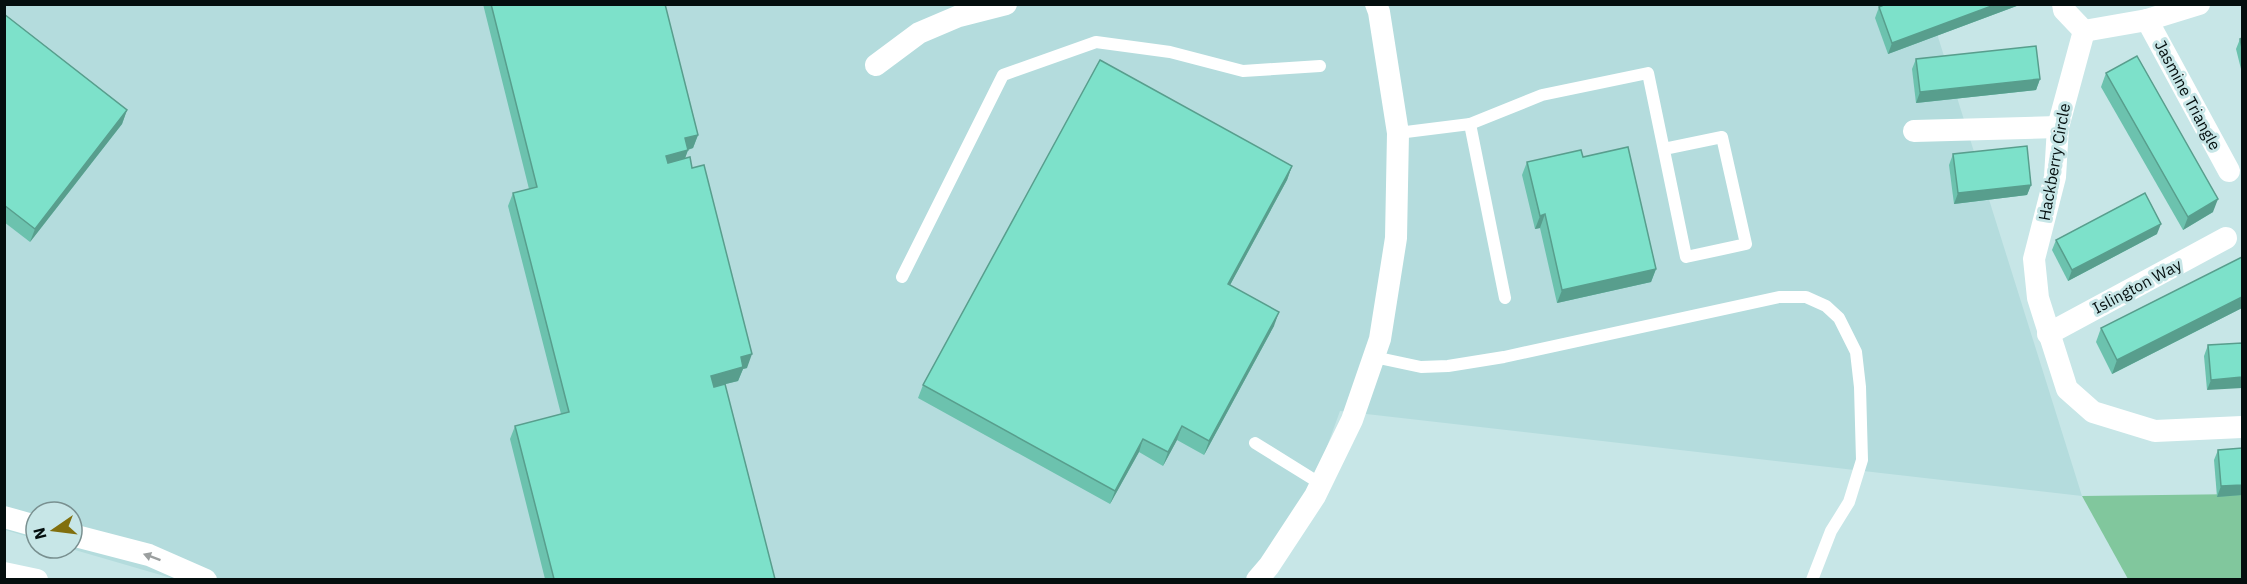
<svg xmlns="http://www.w3.org/2000/svg" width="2247" height="584" font-family="'IBM Plex Sans',sans-serif">
	<style>
		.built { fill: #b4dcdd }
		.green { fill: #81c79d }
		.lines { fill: none; stroke-linecap: round; stroke-linejoin: round }
		.service { stroke: #fff; stroke-width: 12 }
		.minor { stroke: #fff; stroke-width: 22 }
		.wall { fill: #6cc2ae }
		.shaded-wall { fill: #589e8d }
		.building { fill: #7de1ca; stroke: #589e8d; stroke-width: 1.5 }
		.oneway { fill: #9b9f9f }
		.labels { text-anchor: middle; dominant-baseline: central; stroke-width: 6; stroke-linejoin: round; paint-order: stroke }
		.street-label { font-size: 16px; fill: #040e0e; stroke: #c7e6e7 }
	</style>
	<rect width="100%" height="100%" fill="#c7e6e7"/>
	<path class="built" d="M5,4L1928,5L2082,496L1340,411L1309,496L1267,579L178,580L68,548H72V512H36V539L5,530Z"/>
	<path class="green" d="M2242,494V579H2128L2082,496Z"/>
	<g class="lines">
		<g class="service">
			<path d="M1470,124L1542,95L1648,73L1686,257L1746,244L1722,137L1664,149"/>
			<path d="M1398,133L1470,124L1505,298"/>
			<path d="M902,277L1003,75L1096,42L1170,52L1243,71L1320,66"/>
			<path d="M1374,357L1421,367L1448,366L1504,357L1779,297H1806L1826,306L1839,318L1856,352L1860,387L1862,460L1849,502L1831,531L1812,580"/>
			<path d="M1255,443L1321,484"/>
		</g>
		<g class="minor">
			<path d="M2063,4L2064,10L2084,31"/>
			<path d="M2147,20L2229,171"/>
			<path d="M2084,31L2058,127L2055,177L2034,259L2038,298L2067,389L2093,412L2155,431L2242,427"/>
			<path d="M2084,31L2147,20L2199,4"/>
			<path d="M876,65L919,33L959,16L1006,4"/>
			<path d="M1914,131L2058,127"/>
			<path d="M2048,334L2226,238"/>
			<path d="M4,517L36,526"/>
			<path d="M72,535L149,555L206,580"/>
			<path d="M4,573L37,580"/>
			<path d="M1257,580L1269,566L1315,496L1352,420L1380,339L1396,238L1398,133L1379,12L1376,4"/>
		</g>
	</g>
	<g class="wall">
		<path d="M483,4H665L698,135L693,148L688,150L685,158L747,368L743,369L738,381L725,384L775,579H545L510,439L515,426L561,414L508,206L513,193L529,189Z"/>
		<path d="M1886,4H2022L1888,54L1875,18L1879,7Z"/>
		<path d="M4,14L127,110L122,124L30,242L4,222Z"/>
		<path d="M2242,38V73L2236,49L2240,39Z"/>
		<path d="M1916,59L2040,79L2036,90L1916,103L1912,69Z"/>
		<path d="M2106,73L2213,212L2183,230L2101,87Z"/>
		<path d="M1953,154L2031,185L2027,195L1954,204L1949,165Z"/>
		<path d="M1583,157L1656,269L1651,282L1557,303L1540,228L1535,229L1522,175L1527,162Z"/>
		<path d="M1292,166L1287,180L1230,285L1274,326L1204,455L1177,440L1163,466L1139,452L1110,504L918,398L923,385Z"/>
		<path d="M2157,234L2068,281L2052,250L2056,240Z"/>
		<path d="M2242,257V308L2112,374L2096,342L2101,328Z"/>
		<path d="M2242,343L2207,390L2204,356L2208,345Z"/>
		<path d="M2242,448V495L2217,497L2214,460L2218,450Z"/>
	</g>
	<g class="shaded-wall">
		<path d="M1997,4H2022L1888,54L1892,43Z"/>
		<path d="M2040,79L2036,90L1916,103L1920,92Z"/>
		<path d="M127,110L122,124L30,242L35,229Z"/>
		<path d="M698,135L693,148L680,152L685,138Z"/>
		<path d="M688,150L683,164L661,169L666,156Z"/>
		<path d="M1292,166L1287,180L1223,298L1228,284Z"/>
		<path d="M2031,185L2027,195L1954,204L1958,193Z"/>
		<path d="M2218,199L2213,212L2183,230L2188,217Z"/>
		<path d="M1545,214L1540,228L1535,229L1540,216Z"/>
		<path d="M2161,224L2157,234L2068,281L2072,270Z"/>
		<path d="M1656,269L1651,282L1557,303L1562,290Z"/>
		<path d="M2242,297V308L2112,374L2117,360Z"/>
		<path d="M1279,312L1274,326L1204,455L1209,441Z"/>
		<path d="M752,354L747,368L743,369L738,381L706,389L711,376L741,357Z"/>
		<path d="M2242,377V388L2207,390L2211,380Z"/>
		<path d="M1182,426L1177,440L1163,466L1168,452Z"/>
		<path d="M1143,439L1139,452L1110,504L1115,491Z"/>
		<path d="M2242,485V495L2217,497L2221,486Z"/>
	</g>
	<g class="building">
		<path d="M491,4H665L698,135L685,138L688,150L666,156L668,163L690,157L692,168L704,165L752,354L741,357L743,367L711,376L714,387L725,384L775,579H554L515,426L569,412L513,193L537,187Z"/>
		<path d="M1886,4H1997L1892,43L1879,7Z"/>
		<path d="M4,14L127,110L35,229L4,205Z"/>
		<path d="M2242,38V48L2240,39Z"/>
		<path d="M2036,46L2040,79L1920,92L1916,59Z"/>
		<path d="M2137,56L2218,199L2188,217L2106,73Z"/>
		<path d="M1100,60L1292,166L1228,284L1279,312L1209,441L1182,426L1168,452L1143,439L1115,491L923,385Z"/>
		<path d="M2027,146L2031,185L1958,193L1953,154Z"/>
		<path d="M1628,147L1656,269L1562,290L1545,214L1540,216L1527,162L1581,150L1583,157Z"/>
		<path d="M2145,193L2161,224L2072,270L2056,240Z"/>
		<path d="M2242,257V297L2117,360L2101,328Z"/>
		<path d="M2242,343V377L2211,380L2208,345Z"/>
		<path d="M2242,448V485L2221,486L2218,450Z"/>
	</g>
	<defs><path id="oneway-solid" d="M-6-.8H1V-3.2L6.5 0L1 3.2V.8H-6Z" transform="scale(1.5)"/></defs>
	<use class="oneway" href="#oneway-solid" transform="translate(152 557) rotate(-160)"/>
	<g class="labels">
		<g class="street-label">
			<text transform="translate(2188 95) rotate(62)">Jasmine Triangle</text>
			<text transform="translate(2054 162) rotate(-80)">Hackberry Circle</text>
			<text transform="translate(2137 286) rotate(-28)">Islington Way</text>
		</g>
	</g>
	<rect width="2247" height="584" fill="none" stroke="#040e0e" stroke-width="12"/>
	<g transform="translate(54 530) rotate(256)"><circle r="28" fill="#c7e6e7" stroke="#799090" stroke-width="1.5"/>
	<path d="M0-4.5L10 22L0 15L-10 22Z" fill="#816f0d"/>
	<text y="-9" font-size="16" font-weight="bold" text-anchor="middle" fill="#040e0e">N</text>
	</g>
</svg>
